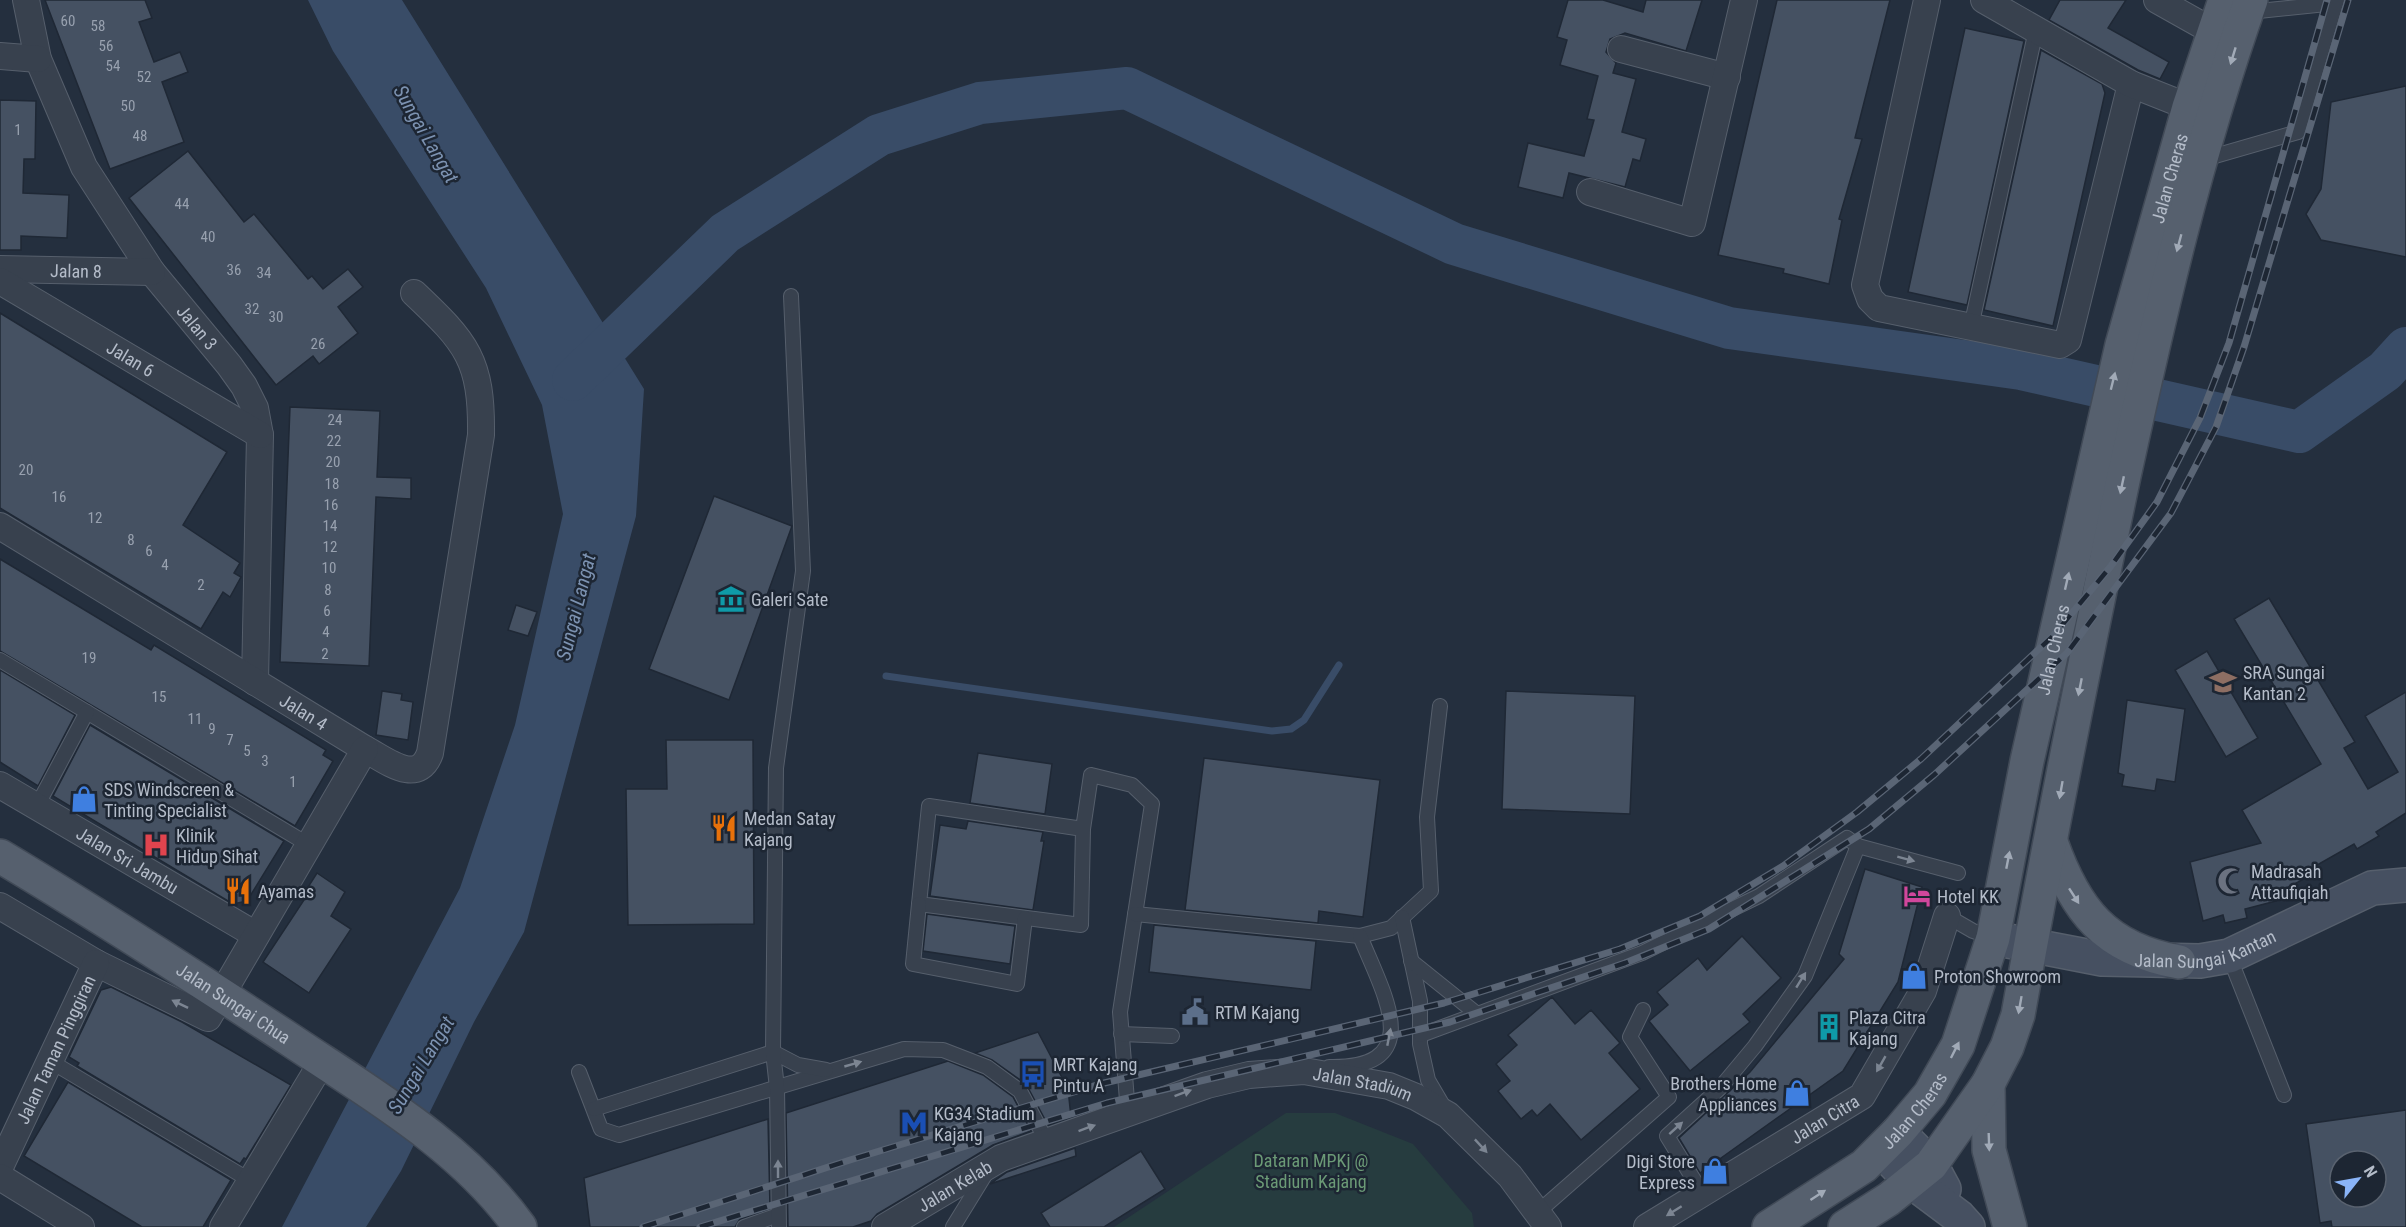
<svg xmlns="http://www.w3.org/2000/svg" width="2406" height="1227" font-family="'Roboto Condensed',sans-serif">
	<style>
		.green { fill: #263c3f }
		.water { fill: #394c67 }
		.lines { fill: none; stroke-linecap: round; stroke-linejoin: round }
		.stream { stroke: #394c67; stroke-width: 7 }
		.river { stroke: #394c67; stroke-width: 42 }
		.building { fill: #455162; stroke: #1f2835; stroke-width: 1.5; fill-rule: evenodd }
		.lane-casing { stroke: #565f6c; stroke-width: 16 }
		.street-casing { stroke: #565f6c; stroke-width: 28 }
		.secondary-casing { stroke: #565f6c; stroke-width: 36 }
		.primary-casing { stroke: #414a57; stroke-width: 36 }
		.lane { stroke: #38414e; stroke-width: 14 }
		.street { stroke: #38414e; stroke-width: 26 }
		.secondary { stroke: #465061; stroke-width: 33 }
		.primary { stroke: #56606e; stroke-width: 33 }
		.rail-casing { stroke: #5a6575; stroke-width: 7 }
		.rail { stroke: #1d2633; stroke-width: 4.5; stroke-dasharray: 14; stroke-linecap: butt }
		.oneway { fill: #a1aab7 }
		.oneway2 { fill: #7c8592 }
		.labels { text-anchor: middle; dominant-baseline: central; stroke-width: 5; stroke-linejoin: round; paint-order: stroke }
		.number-label { font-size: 15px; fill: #98a1af }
		.street-label { font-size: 18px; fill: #b4bcc9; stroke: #1d2633 }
		.poi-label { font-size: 18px; fill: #b4bcc9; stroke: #1d2633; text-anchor: start }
		.park-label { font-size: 18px; fill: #6b9a76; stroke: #1d2633 }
		.water-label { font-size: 20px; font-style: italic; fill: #7c92b1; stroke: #1d2633 }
	</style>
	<rect width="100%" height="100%" fill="#242f3e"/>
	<path class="green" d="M1286,1113H1335L1413,1144L1472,1213L1474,1227H1114Z"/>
	<path class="water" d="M308,0H402L644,389L636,516L524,932L474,1022L401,1171L366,1227H282L460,888L515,725L563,514L542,405L486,288L333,51Z"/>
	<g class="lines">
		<path class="stream" d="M886,676L1272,731L1291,729L1304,720L1339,665"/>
		<path class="river" d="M573,380L725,233L879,135L980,103L1127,88L1454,244L1729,328L2021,369L2299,432L2385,371L2406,348"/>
	</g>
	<g class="building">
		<path d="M45,0H145L152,18L139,22L154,62L180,52L188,72L162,82L184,142L110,169Z"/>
		<path d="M1568,0H1603L1643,12L1646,0H1702L1686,51L1625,33L1610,39L1606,52L1616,63L1613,73L1636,79L1622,132L1646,139L1640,161L1633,159L1625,187L1569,173L1563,198L1518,187L1528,143L1584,156L1594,120L1587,119L1598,76L1560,65L1567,40L1557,37Z"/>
		<path d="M1777,0H1890L1855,138L1862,139L1839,219L1842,220L1829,284L1783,273L1784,269L1718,255Z"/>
		<path d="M2060,0H2126L2108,28L2169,62L2160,79L2138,70L2049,20Z"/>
		<path d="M1965,28L2024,41L1967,305L1908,292Z"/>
		<path d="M2041,50L2102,84L2105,93L2053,326L1984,310Z"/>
		<path d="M2406,86V257L2321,240L2306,214L2321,189L2331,102Z"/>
		<path d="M0,100L36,101L35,159H24L23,193L69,195L67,238L21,236V250H0Z"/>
		<path d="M188,151L244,222L254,214L308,279L312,276L323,289L348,269L363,287L338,307L358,333L319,364L313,356L276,385L129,198Z"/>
		<path d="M0,313L227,452L183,525L240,563L234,573L241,577L230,597L223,592L201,629L0,508Z"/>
		<path d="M290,407L380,411L377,477L411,478V499L376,497L369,666L280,662Z"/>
		<path d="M714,496L792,526L729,700L649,669Z"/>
		<path d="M0,559L151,650L154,645L326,750L323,755L333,761L295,826L0,651Z"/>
		<path d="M2269,598L2355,742L2344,748L2368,789L2398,772L2365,716L2406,692V813L2376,832L2379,836L2357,849L2354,844L2310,869L2313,874L2274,895L2276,901L2245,909L2247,918L2225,923L2223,915L2203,921L2190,862L2261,843L2242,810L2321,764L2234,619Z"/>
		<path d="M516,605L537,612L528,636L508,630Z"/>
		<path d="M2207,651L2258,738L2226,757L2175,670Z"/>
		<path d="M0,670L75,715L38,786L0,762Z"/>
		<path d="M382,691L402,694L401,700L413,702L408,740L376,735Z"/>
		<path d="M1506,691L1635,696L1630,814L1502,809Z"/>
		<path d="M2127,700L2185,709L2175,782L2157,779L2155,791L2122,786L2124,775L2118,773Z"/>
		<path d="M90,725L284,841L247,901L233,904L53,796Z"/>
		<path d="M666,740H753L754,924L628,925L626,789H667Z"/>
		<path d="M978,753L1052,764L1045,814L970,803Z"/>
		<path d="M1204,758L1380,780L1363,917L1319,911L1318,923L1185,910Z"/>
		<path d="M968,821L1043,832L1041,841H1044L1033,910L930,896L940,825L966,829Z"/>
		<path d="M1865,869L1922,887L1898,982L1843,1071L1700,1173L1679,1138L1750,1072L1844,959L1839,954Z"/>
		<path d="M317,873L345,892L331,916L351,929L309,993L263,962L304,900L301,898Z"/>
		<path d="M927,914L1015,926L1010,964L923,951Z"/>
		<path d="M1154,925L1316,941L1311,990L1149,972Z"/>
		<path d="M1742,936L1781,978L1743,1014L1750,1022L1690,1071L1649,1021L1668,1005L1657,992L1698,958L1707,970Z"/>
		<path d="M111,987L182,1022L291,1085L246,1159L244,1158L240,1164L77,1066L79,1063L69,1057L101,990Z"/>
		<path d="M1552,997L1575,1024L1591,1010L1620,1043L1609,1053L1640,1089L1581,1140L1550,1104L1537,1116L1532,1110L1521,1119L1498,1091L1510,1081L1496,1064L1517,1045L1508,1035Z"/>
		<path d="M1038,1032L1068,1089L1071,1117L1048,1125L1026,1084L992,1060L975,1053Z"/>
		<path d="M948,1061L983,1075L1013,1097L1031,1131L993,1145L877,1214L871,1221L853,1227H788L786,1113Z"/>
		<path d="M68,1082L231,1180L203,1227H142L24,1156Z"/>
		<path d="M2406,1110V1227H2332L2331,1221L2320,1223L2306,1124ZM2340,1161H2376V1197H2340Z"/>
		<path d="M768,1119L770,1208L740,1219L735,1227H590L584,1178Z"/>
		<path d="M1075,1148L1076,1156L990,1184L1007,1172Z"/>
		<path d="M1141,1151L1165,1189L1104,1227H1050L1041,1213Z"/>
	</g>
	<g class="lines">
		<defs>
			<g id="lane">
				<path d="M2249,12L2336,3L2337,0"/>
				<path d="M2201,160L2298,132L2336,3"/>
				<path d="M1971,327L2036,30"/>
				<path d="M0,660L309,845"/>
				<path d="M37,806L87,712"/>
				<path d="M1083,829L929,806L919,904L1081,925L1083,829L1091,775L1132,785L1152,804L1120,1012L1128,1113"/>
				<path d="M919,904L913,964L1017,984L1025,918"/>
				<path d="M1135,914L1360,936L1391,928L1431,891L1427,817L1440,706"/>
				<path d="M1947,916L1973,931L1993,938"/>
				<path d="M1402,917L1420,1001V1044L1428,1080L1445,1109"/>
				<path d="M2229,956L2284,1095"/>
				<path d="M1411,961L1477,1014"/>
				<path d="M1121,1034L1172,1036"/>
				<path d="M1421,1035L1642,953L1759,896L1847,838L1858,846"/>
				<path d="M50,1061L251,1181"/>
				<path d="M1329,1067C1430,1069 1382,991 1360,936"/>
				<path d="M579,1072L601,1129L619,1135L904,1049L943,1050L987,1067L1020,1091L1047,1142"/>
				<path d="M594,1109L773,1052L798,1065L826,1070"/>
				<path d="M1702,1193L1667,1136L1720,1088L1755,1046L1805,976L1858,846L1958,873"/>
				<path d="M1538,1212L1669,1097L1630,1037L1643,1010"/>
				<path d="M744,1227L778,1215"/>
				<path d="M779,1227L777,1088L773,1052L776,768L803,571L791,296"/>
				<path d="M953,1227L988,1170"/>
			</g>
			<g id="street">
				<path id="s1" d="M26,0L38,59L84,167L152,272L229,365L244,386L255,408L260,435L255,682"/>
				<path d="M1927,0L1865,285L1870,299L1879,308L2060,345L2068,340L2131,84"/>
				<path d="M1984,0L2131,84L2189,107"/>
				<path d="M2157,0L2214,32"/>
				<path d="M1621,49L1727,77"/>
				<path d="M0,56L38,59"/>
				<path d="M1590,192L1692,223L1744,0"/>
				<path id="s2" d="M0,269L152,272"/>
				<path id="s3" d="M0,281L260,435"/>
				<path id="s4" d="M0,526L365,749C386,760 418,787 430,753L481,435C482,360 467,343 414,293"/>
				<path id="s5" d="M0,785L256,935"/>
				<path d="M0,906L96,963L208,1018L365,749"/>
				<path id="s6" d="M0,1167L96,963"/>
				<path d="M0,1177L81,1227"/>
				<path d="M223,1227L322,1062"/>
				<path id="s7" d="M885,1227L1001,1158L1207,1085L1249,1075L1304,1071L1389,1086L1416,1097L1448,1115L1510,1176L1548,1227"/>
				<path id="s8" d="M1647,1227L1862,1096L1923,991L1947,916"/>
			</g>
			<g id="secondary">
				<path id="s9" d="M1993,938L2102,959L2200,961L2229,956L2372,888L2406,885"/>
				<path d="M1898,1132L1931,1165L1944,1189"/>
				<path d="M1881,1150L1911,1181L1959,1217L1968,1227"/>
			</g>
			<g id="primary">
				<path d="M2051,842C2075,910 2105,949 2179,962"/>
				<path id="s10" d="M0,856C99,915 196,978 292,1041C373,1095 463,1147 520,1227"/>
				<path d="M1988,1084L1989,1150L2010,1227"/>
				<path id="s11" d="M1769,1227L1864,1166L1898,1132L1930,1094L1958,1045L1993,938L2027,761L2122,345L2189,107L2225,0"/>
				<path d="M1845,1227L1889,1199L1931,1165L1988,1084L2007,1047L2018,1015C2050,835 2086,655 2124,476C2159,316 2196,155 2251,0"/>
			</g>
		</defs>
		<use href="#lane" class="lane-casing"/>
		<use href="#street" class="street-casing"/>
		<use href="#secondary" class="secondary-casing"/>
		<use href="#primary" class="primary-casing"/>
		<use href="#lane" class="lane"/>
		<use href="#street" class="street"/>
		<use href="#secondary" class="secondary"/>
		<use href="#primary" class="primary"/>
		<defs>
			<g id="rail">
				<path d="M643,1227L850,1160L1100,1084L1444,1003L1620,949L1700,916L1783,866L1857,812L1921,759L2053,636L2111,566L2157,502L2200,418L2229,343L2327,0"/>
				<path d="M700,1227L1107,1103L1450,1022L1625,963L1709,929L1869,829L1934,775L2067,653L2171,513L2216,427L2244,347L2348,0"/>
			</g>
		</defs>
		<use href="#rail" class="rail-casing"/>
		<use href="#rail" class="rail"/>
	</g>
	<defs><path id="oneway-solid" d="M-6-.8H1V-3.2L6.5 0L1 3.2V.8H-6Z" transform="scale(1.5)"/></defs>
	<g class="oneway">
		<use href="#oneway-solid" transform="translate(2233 56) rotate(107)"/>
		<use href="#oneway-solid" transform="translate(2179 243) rotate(105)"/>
		<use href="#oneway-solid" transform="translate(2113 381) rotate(-76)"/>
		<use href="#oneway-solid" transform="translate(2122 485) rotate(102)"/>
		<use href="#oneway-solid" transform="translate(2067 581) rotate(-77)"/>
		<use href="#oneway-solid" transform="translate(2080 687) rotate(101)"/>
		<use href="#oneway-solid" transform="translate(2061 790) rotate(100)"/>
		<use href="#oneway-solid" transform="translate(2008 860) rotate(-79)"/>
		<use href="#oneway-solid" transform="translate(2074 896) rotate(57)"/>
		<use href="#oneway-solid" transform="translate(2020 1005) rotate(100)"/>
		<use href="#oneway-solid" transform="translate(1955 1050) rotate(-63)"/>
		<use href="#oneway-solid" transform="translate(1989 1142) rotate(88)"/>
		<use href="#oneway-solid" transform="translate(1818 1195) rotate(-33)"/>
	</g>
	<g class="oneway2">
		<use href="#oneway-solid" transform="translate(1906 859) rotate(15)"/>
		<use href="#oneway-solid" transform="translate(1801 980) rotate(-58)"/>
		<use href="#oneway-solid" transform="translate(180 1004) rotate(-154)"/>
		<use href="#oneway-solid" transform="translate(1389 1037) rotate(-79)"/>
		<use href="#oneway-solid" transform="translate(853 1064) rotate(-16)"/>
		<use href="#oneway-solid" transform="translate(1881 1064) rotate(120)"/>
		<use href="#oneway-solid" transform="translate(1183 1093) rotate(-20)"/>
		<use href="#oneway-solid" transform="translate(1087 1128) rotate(-20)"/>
		<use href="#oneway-solid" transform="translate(1676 1128) rotate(-42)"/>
		<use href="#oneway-solid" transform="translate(1481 1146) rotate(47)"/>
		<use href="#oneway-solid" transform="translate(778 1169) rotate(-90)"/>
		<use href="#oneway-solid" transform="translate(1674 1211) rotate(148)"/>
	</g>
	<defs>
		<symbol id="museum-bare" viewBox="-9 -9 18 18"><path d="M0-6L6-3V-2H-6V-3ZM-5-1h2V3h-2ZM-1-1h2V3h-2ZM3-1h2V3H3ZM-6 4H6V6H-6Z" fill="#0f9aa8" stroke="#1d2633" stroke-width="2.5" paint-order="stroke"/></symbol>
		<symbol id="school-bare" viewBox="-9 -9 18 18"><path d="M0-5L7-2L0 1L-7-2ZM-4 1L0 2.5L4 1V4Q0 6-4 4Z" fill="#8d6e63" stroke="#1d2633" stroke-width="2.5" paint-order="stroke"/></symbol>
		<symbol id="shop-bare" viewBox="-9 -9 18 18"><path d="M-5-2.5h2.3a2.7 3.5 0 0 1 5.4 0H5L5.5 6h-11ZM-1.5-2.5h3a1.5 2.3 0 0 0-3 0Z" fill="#3f7fe0" stroke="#1d2633" stroke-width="2.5" paint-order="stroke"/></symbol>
		<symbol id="restaurant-bare" viewBox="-9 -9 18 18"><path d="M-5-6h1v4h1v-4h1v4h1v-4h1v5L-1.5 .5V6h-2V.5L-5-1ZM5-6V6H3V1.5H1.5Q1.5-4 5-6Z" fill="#e8710a" stroke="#1d2633" stroke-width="2.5" paint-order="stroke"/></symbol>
		<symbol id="hospital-bare" viewBox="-9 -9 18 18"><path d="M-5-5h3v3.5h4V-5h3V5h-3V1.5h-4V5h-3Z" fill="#e0444e" stroke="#1d2633" stroke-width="2.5" paint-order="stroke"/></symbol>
		<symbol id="mosque-bare" viewBox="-9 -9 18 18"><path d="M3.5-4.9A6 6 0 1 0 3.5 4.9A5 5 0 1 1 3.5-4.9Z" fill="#6b7280" stroke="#1d2633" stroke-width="2.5" paint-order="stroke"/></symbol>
		<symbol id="hotel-bare" viewBox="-9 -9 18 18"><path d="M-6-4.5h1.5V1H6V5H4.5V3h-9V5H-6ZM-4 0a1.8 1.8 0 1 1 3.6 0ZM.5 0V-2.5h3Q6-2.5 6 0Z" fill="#d1479c" stroke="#1d2633" stroke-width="2.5" paint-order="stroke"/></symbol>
		<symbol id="civic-bare" viewBox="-9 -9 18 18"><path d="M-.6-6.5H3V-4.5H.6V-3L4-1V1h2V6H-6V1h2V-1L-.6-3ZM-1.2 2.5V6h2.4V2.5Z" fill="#5c6f8a" stroke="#1d2633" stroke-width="2.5" paint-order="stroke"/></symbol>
		<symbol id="building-bare" viewBox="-9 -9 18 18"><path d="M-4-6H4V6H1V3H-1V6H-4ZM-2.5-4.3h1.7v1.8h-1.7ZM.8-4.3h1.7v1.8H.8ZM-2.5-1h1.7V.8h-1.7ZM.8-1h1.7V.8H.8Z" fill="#0f9aa8" stroke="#1d2633" stroke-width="2.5" paint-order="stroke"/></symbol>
		<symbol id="bus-bare" viewBox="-9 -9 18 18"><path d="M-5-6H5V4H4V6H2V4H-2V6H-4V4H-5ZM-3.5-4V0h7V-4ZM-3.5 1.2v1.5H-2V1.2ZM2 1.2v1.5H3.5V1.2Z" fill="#1a4fb4" stroke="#1d2633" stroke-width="2.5" paint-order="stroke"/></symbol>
		<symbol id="metro-bare" viewBox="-9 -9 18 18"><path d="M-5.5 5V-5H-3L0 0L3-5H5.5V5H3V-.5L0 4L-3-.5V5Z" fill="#1a4fb4" stroke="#1d2633" stroke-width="2.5" paint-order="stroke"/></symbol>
	</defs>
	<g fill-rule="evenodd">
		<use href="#museum-bare" x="712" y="580" width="38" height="38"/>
		<use href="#school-bare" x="2204" y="663" width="38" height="38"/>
		<use href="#shop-bare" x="65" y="780" width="38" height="38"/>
		<use href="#restaurant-bare" x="705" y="809" width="38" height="38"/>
		<use href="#hospital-bare" x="137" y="826" width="38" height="38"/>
		<use href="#mosque-bare" x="2212" y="862" width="38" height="38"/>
		<use href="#restaurant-bare" x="219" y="872" width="38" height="38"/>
		<use href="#hotel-bare" x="1898" y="877" width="38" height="38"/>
		<use href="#shop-bare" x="1895" y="957" width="38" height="38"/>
		<use href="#civic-bare" x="1176" y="993" width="38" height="38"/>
		<use href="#building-bare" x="1810" y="1008" width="38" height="38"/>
		<use href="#bus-bare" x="1014" y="1055" width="38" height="38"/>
		<use href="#shop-bare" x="1778" y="1074" width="38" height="38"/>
		<use href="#metro-bare" x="895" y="1104" width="38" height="38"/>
		<use href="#shop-bare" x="1696" y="1152" width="38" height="38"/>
	</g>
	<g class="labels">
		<g class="number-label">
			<text x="68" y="21">60</text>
			<text x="98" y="26">58</text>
			<text x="106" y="46">56</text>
			<text x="113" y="66">54</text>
			<text x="144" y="77">52</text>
			<text x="128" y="106">50</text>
			<text x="18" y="130">1</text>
			<text x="140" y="136">48</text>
			<text x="182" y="204">44</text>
			<text x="208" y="237">40</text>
			<text x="234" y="270">36</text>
			<text x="264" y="273">34</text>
			<text x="252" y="309">32</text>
			<text x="276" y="317">30</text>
			<text x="318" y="344">26</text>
			<text x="335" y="420">24</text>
			<text x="334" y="441">22</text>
			<text x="333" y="462">20</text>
			<text x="26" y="470">20</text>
			<text x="332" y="484">18</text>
			<text x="59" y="497">16</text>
			<text x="331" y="505">16</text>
			<text x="95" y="518">12</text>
			<text x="330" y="526">14</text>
			<text x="131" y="540">8</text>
			<text x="330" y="547">12</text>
			<text x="149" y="551">6</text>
			<text x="165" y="565">4</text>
			<text x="329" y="568">10</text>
			<text x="201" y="585">2</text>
			<text x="328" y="590">8</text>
			<text x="327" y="611">6</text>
			<text x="326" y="632">4</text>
			<text x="325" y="654">2</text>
			<text x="89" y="658">19</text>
			<text x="159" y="697">15</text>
			<text x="195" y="719">11</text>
			<text x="212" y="729">9</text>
			<text x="230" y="740">7</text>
			<text x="247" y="751">5</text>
			<text x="265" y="761">3</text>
			<text x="293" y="782">1</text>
		</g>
		<g class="street-label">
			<text stroke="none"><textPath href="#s11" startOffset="1160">Jalan Cheras</textPath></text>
			<text stroke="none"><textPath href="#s2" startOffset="76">Jalan 8</textPath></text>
			<text stroke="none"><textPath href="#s1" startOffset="374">Jalan 3</textPath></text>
			<text stroke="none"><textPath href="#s3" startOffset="152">Jalan 6</textPath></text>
			<text stroke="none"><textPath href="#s11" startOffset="674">Jalan Cheras</textPath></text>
			<text stroke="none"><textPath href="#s4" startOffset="356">Jalan 4</textPath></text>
			<text stroke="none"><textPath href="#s5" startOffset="148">Jalan Sri Jambu</textPath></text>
			<text stroke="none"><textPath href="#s9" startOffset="216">Jalan Sungai Kantan</textPath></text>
			<text stroke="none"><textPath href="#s10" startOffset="276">Jalan Sungai Chua</textPath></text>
			<text stroke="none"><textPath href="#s6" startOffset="130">Jalan Taman Pinggiran</textPath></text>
			<text stroke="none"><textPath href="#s7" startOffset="512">Jalan Stadium</textPath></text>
			<text stroke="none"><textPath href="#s11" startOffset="188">Jalan Cheras</textPath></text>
			<text stroke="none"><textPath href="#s8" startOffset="208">Jalan Citra</textPath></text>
			<text stroke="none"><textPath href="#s7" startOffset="81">Jalan Kelab</textPath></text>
		</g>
		<g class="poi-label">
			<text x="751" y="599">Galeri Sate</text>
			<text x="2243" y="672">SRA Sungai<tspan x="2243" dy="21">Kantan 2</tspan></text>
			<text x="104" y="789">SDS Windscreen &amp;<tspan x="104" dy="21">Tinting Specialist</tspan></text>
			<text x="744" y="818">Medan Satay<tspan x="744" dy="21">Kajang</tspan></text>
			<text x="176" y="835">Klinik<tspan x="176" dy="21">Hidup Sihat</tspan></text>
			<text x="2251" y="871">Madrasah<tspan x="2251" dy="21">Attaufiqiah</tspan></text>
			<text x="258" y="891">Ayamas</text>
			<text x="1937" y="896">Hotel KK</text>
			<text x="1934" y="976">Proton Showroom</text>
			<text x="1215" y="1012">RTM Kajang</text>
			<text x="1849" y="1017">Plaza Citra<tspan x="1849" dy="21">Kajang</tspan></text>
			<text x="1053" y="1064">MRT Kajang<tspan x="1053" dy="21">Pintu A</tspan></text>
			<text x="1777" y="1083" text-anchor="end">Brothers Home<tspan x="1777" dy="21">Appliances</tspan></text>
			<text x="934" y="1113">KG34 Stadium<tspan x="934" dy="21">Kajang</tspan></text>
			<text x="1695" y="1161" text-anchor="end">Digi Store<tspan x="1695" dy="21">Express</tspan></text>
		</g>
		<g class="park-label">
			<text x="1311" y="1160">Dataran MPKj @<tspan x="1311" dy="21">Stadium Kajang</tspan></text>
		</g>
		<g class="water-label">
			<text transform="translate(426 134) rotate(60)">Sungai Langat</text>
			<text transform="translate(576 607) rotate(-76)">Sungai Langat</text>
			<text transform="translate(421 1065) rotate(-59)">Sungai Langat</text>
		</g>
	</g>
	<g transform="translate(2358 1179) rotate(59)"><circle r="28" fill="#1d2633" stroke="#59626f" stroke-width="1.5"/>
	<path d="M0-4.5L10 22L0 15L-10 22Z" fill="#8ab4f8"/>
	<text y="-9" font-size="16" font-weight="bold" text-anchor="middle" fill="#b4bcc9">N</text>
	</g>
</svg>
